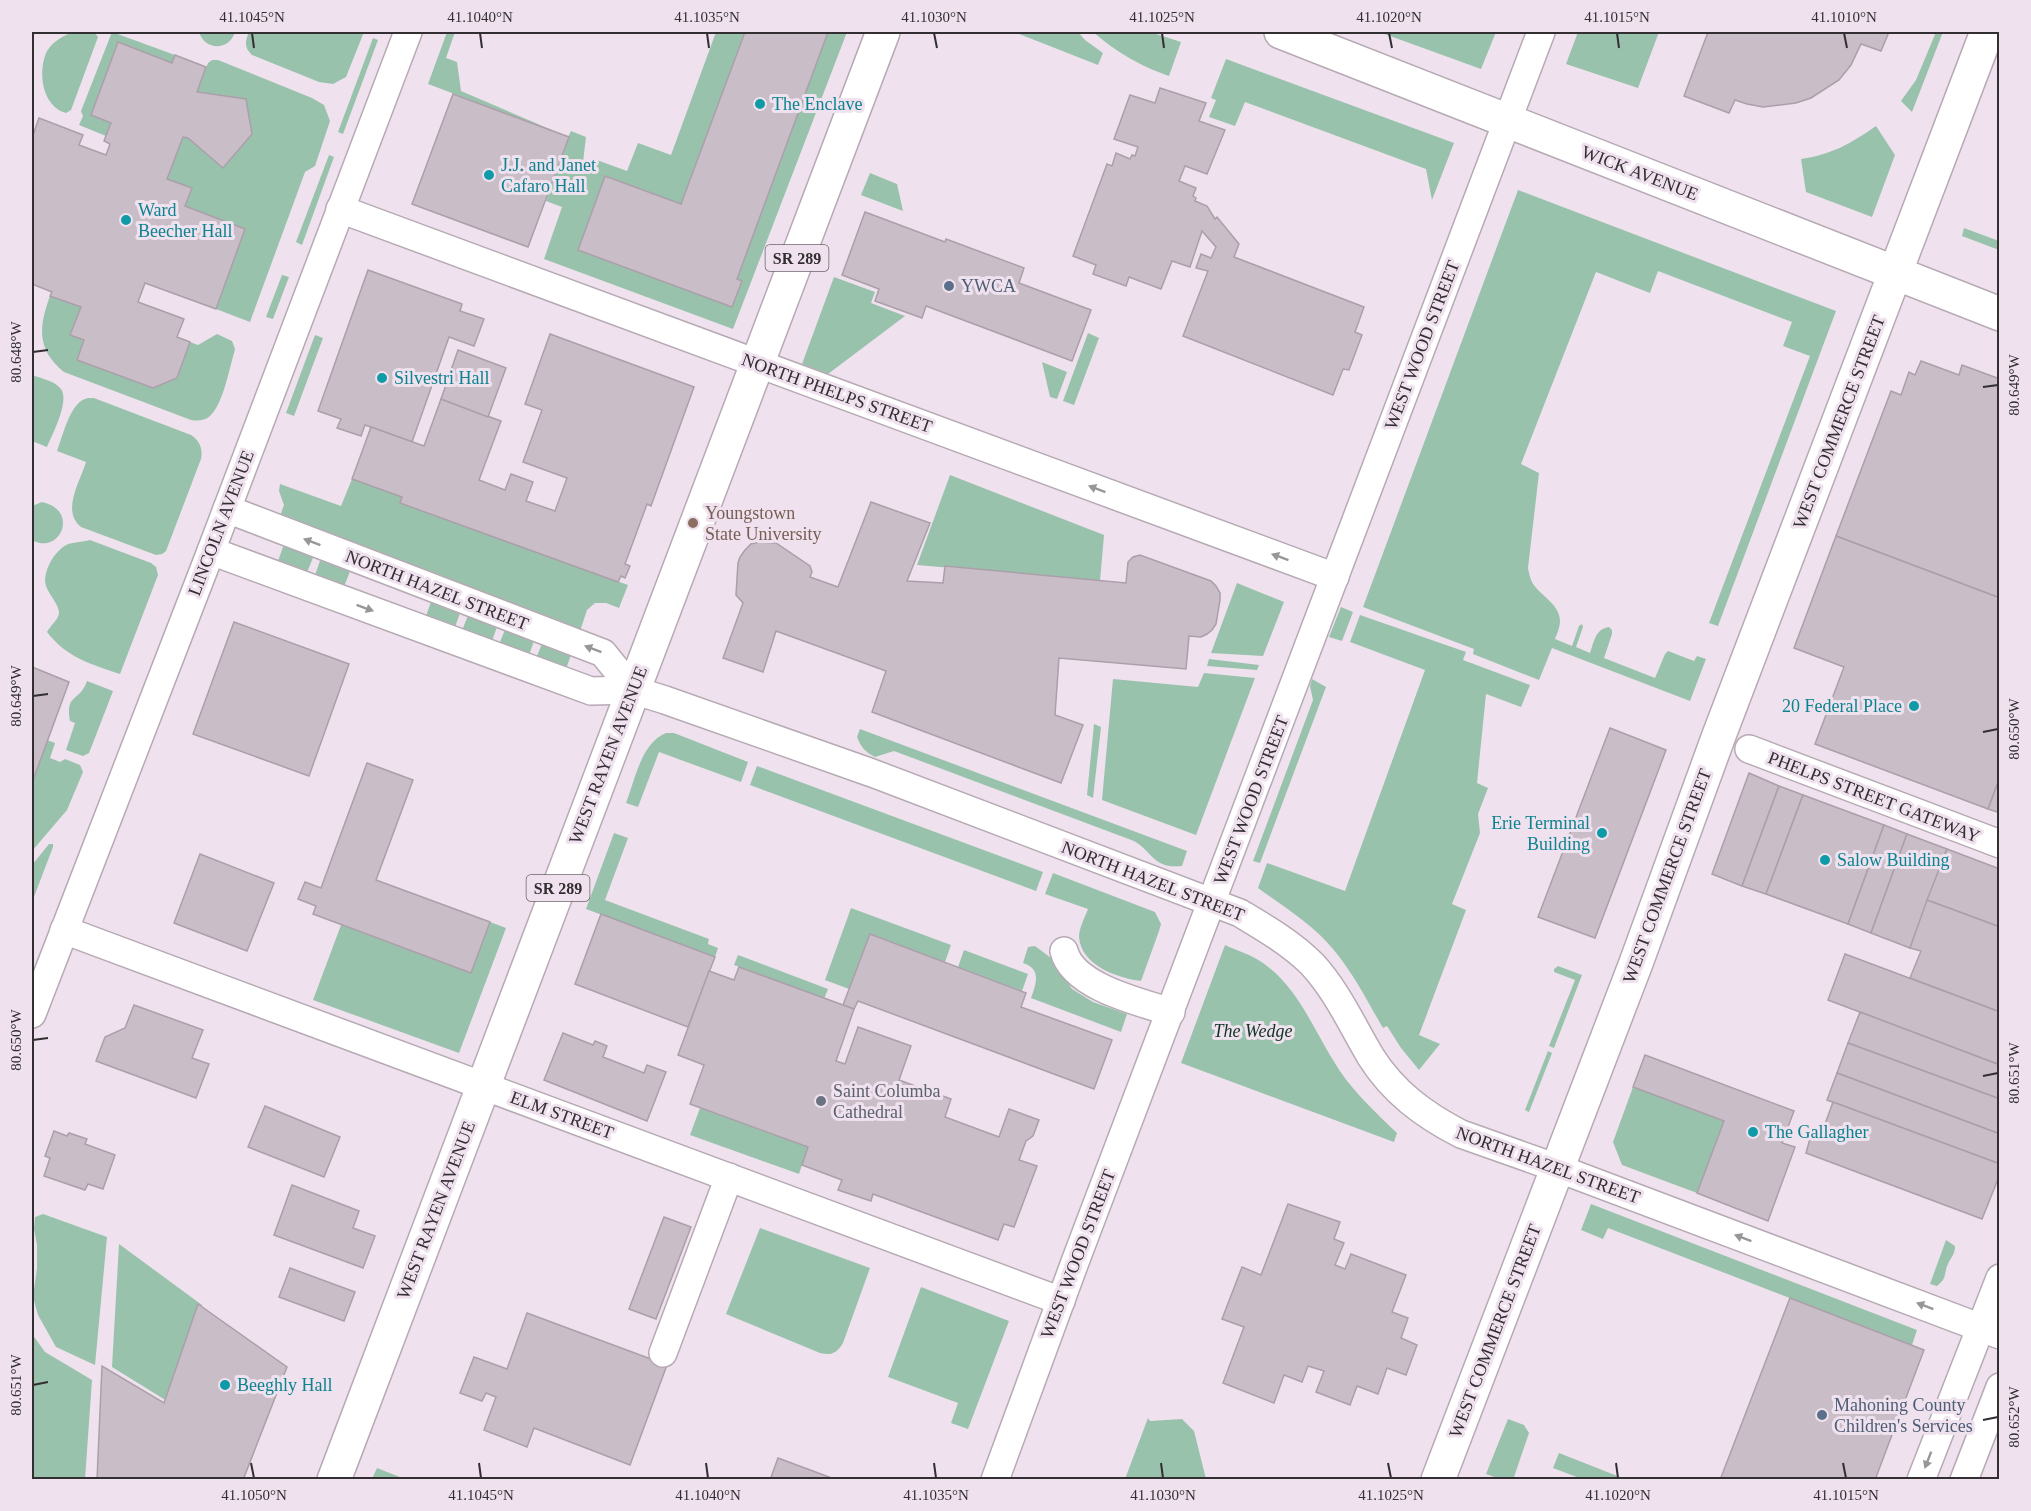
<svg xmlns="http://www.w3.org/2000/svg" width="2031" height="1511" font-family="Georgia,serif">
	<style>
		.green { fill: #99c2ac }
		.building { fill: #c9bdc8; stroke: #ab9faa; stroke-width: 1.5 }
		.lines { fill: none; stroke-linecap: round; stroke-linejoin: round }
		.minor-casing { stroke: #b6aab4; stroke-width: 30 }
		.major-casing { stroke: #b6aab4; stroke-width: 36 }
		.minor { stroke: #fff; stroke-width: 27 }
		.major { stroke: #fff; stroke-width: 33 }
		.oneway { fill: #989698 }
		.ticks { fill: none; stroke: #322e32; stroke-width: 2 }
		.culture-dot { fill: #0f9aa8; stroke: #efe2ee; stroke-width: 2 }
		.service-dot { fill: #5c6f8a; stroke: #efe2ee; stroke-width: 2 }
		.education-dot { fill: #8d6e63; stroke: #efe2ee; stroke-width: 2 }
		.worship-dot { fill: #6b7280; stroke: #efe2ee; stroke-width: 2 }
		.labels { text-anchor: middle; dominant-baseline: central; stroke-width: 6; stroke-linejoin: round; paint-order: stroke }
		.shield { fill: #efe2ee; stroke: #6b646a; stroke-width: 1.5 }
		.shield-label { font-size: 16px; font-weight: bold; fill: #322e32 }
		.culture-label { font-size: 18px; fill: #0d838f; stroke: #efe2ee; text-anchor: start }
		.street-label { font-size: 18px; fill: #322e32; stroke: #efe2ee }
		.service-label { font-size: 18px; fill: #4e5e75; stroke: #efe2ee; text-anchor: start }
		.education-label { font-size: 18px; fill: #785e54; stroke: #efe2ee; text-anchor: start }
		.park-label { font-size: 18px; font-style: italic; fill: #123324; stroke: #efe2ee }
		.worship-label { font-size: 18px; fill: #5b616d; stroke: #efe2ee; text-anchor: start }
		.neatline { fill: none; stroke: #322e32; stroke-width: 2 }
		.ticks-label { font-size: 15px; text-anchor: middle; fill: #322e32 }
	</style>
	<rect width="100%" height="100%" fill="#efe2ee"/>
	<g class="green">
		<path d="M74,32H94L98,37L71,110L66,113C42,107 37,71 47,51C53,41 64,35 74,32Z"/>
		<path d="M112,32L175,55L172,63L118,43L91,115L111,123L106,136L79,125L83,116L81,111Z"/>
		<path d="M199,32H235C229,51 205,51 199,32Z"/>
		<path d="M249,32H364L346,77L333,84L319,82L252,55C244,48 245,41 249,32Z"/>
		<path d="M447,32H455L446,58L457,62L461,91L568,137L571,131L586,137L583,162L591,165L594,159L627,171L638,143L671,155L716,32H745L681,204L606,176L578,250L732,307L742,281L737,279L828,32H847L733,329L544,259L562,207L546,201L569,137L428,84Z"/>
		<path d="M1014,32H1078L1085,40L1103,53L1098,65Z"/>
		<path d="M1093,32H1150L1181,42L1169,76C1138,65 1118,53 1093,32Z"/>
		<path d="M1379,32H1496L1481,69Z"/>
		<path d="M1578,32H1659L1638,88L1566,64Z"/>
		<path d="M1936,32H1943L1912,112L1901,101L1916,80Z"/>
		<path d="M373,38L378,40L343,134L338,132Z"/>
		<path d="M1226,59L1454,143L1432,200L1426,169L1245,102L1235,126L1209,117L1216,100L1211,98Z"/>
		<path d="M212,60H218L312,98L324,105L330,121L315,166L305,172L250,322L216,309L245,229L185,206L192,188L167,179L183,137L188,138L223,168L252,134L203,93L197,92L208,63Z"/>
		<path d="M1876,126L1895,155L1872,217L1806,192L1801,159C1833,154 1850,144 1876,126Z"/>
		<path d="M329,155L334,157L302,245L296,242Z"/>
		<path d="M870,173L897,184L903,211L861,195Z"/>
		<path d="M1518,190L1836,311L1718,626L1709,623L1810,356L1783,346L1792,322L1658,271L1650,293L1596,272L1521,464L1539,473L1528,568C1529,573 1530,578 1532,582C1539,595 1560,604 1560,621C1560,627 1557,634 1555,639L1572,646L1579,626L1582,624L1583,627L1576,647L1590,653C1594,642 1595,629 1609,627L1612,630V634L1604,658L1655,678L1665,654L1668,651L1694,661L1697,656L1706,659L1690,701L1552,648L1539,680L1473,654L1474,649L1363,607Z"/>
		<path d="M1964,228L1999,241V250L1962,236Z"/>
		<path d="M282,275L289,277L273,319L266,317Z"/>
		<path d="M834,277L875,292L871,303L905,316L828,374L802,364Z"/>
		<path d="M50,296L81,307L70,335L84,340L77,360L153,388L177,378L190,342L198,345L217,334L232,341L235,349L234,353C229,370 223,404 210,416C204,421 198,421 191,420L64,372C36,349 39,326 50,296Z"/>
		<path d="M1088,333L1099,338L1074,405L1063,401Z"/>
		<path d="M315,335L323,338L294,416L286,413Z"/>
		<path d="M1042,362L1067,372L1057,399L1050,397Z"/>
		<path d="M32,375C40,378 55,381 61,389C70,401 52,435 47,447L32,441Z"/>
		<path d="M88,398H94L191,435C200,441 203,449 201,459L166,551L162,554L156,555L81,527C61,511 80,482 86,462L57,451C63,436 70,401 88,398Z"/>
		<path d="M950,475L1104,535L1100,581L917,565Z"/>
		<path d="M352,479L402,497L400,503L628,585L619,608L606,603H595L587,610L580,631L279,519L284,505L279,491L280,484L341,506Z"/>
		<path d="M42,502C80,510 60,556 32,540V506Z"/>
		<path d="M90,540L151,563L156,567L158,575L120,674C91,664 67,658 47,632C50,626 60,618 59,612C58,603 49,595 46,586C42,572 54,552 66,545C73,542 82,542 90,540Z"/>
		<path d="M284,544L314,555L306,575L277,564Z"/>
		<path d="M321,558L351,569L343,589L314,578Z"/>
		<path d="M1237,583L1284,602L1263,656L1211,653Z"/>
		<path d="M432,599L461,610L454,630L425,619Z"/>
		<path d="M1341,607L1353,612L1342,641L1329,637Z"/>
		<path d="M469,613L498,624L491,644L461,633Z"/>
		<path d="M1360,615L1466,652L1463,660L1530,685L1521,707L1486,694L1477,783L1488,788L1478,814L1480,833L1452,904L1466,910L1419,1035L1440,1044L1419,1070L1401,1048L1387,1026L1383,1028C1367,1001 1354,974 1333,949C1313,925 1284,907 1258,888L1267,863L1345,891L1425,670L1350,642Z"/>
		<path d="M506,627L535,638L528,658L498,647Z"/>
		<path d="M543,641L572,652L565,672L535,661Z"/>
		<path d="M1209,659L1259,665L1257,670L1207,666Z"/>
		<path d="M1204,673L1255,678L1196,835L1102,800L1113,679L1198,687Z"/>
		<path d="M1312,679L1326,687L1260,863L1253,861L1313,700L1310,686Z"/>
		<path d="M87,681L113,691L91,748L89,753L83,756L66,750L75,723L70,721C65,693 80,702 87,681Z"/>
		<path d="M1094,724L1101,727L1093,798L1087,795Z"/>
		<path d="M860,729L1187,851L1182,866C1153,869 1153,852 1134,841L894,751L875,757C865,752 861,747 857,737Z"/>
		<path d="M666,733H674L748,762L741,782L659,752L638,807L626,803C635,780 641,743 666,733Z"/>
		<path d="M47,740L55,743L50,758L60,762L65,759L80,765L83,772L67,810L32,851V782Z"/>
		<path d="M757,766L1043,872L1036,891L750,785Z"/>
		<path d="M614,833L628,838L605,900L709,939L708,944L718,948L715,957L586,909Z"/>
		<path d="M49,844H53V847L32,902V865Z"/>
		<path d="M1053,873L1155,912L1161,924L1159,931L1141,981C1117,978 1081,965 1079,937C1079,928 1085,917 1088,909L1045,894Z"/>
		<path d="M851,908L951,945L945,962L870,934L849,989L825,980Z"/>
		<path d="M490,922L506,928L459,1053L313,1000L341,925L471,973Z"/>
		<path d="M1225,945C1238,951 1252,955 1263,963C1297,987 1312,1026 1333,1060C1349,1088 1374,1111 1397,1133L1394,1142L1181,1063Z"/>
		<path d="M1035,946L1051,958L1072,989L1093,1002L1127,1014L1121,1032L1031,998C1036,984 1042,969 1023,963L1028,947Z"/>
		<path d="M964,950L1028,974L1022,991L958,967Z"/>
		<path d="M738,955L828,989L824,999L734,965Z"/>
		<path d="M1558,966L1582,975L1554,1048L1549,1046L1575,980L1554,972V969Z"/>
		<path d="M1548,1051L1552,1053L1529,1112L1525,1110Z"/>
		<path d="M1633,1087L1724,1121L1697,1193L1622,1165L1613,1142Z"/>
		<path d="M700,1108L808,1147L799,1174L690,1135Z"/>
		<path d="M1591,1204L1917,1330L1912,1345L1608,1228L1603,1239L1581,1230Z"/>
		<path d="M43,1214L107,1237L95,1365L56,1347L38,1315L33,1297L37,1268V1245L34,1229L35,1217Z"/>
		<path d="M760,1228L870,1268L843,1343C837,1353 831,1356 820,1353L726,1314Z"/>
		<path d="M1946,1240L1955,1246C1955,1255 1951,1257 1948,1264C1943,1275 1948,1277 1937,1286L1930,1284Z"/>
		<path d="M119,1244L202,1305L167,1401L112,1367Z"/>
		<path d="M921,1287L1009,1321L968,1429L951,1423L958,1403L888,1377Z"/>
		<path d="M32,1334L45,1352L92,1380L85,1479H32Z"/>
		<path d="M1148,1418L1150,1421L1182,1419L1194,1431L1206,1479H1125Z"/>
		<path d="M1508,1419L1524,1425L1529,1433L1514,1477L1511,1479H1500L1486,1474Z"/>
		<path d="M1559,1453L1625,1479H1582L1553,1468Z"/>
		<path d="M377,1468L405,1479H372Z"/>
	</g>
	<g class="building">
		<path d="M745,32H828L737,279L742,281L732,307L578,250L605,176L681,204Z"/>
		<path d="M1708,32H1889L1881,51L1861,44L1851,65L1839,80L1811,98L1796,103L1763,107L1747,104L1735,100L1729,113L1684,96Z"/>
		<path d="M118,42L172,63L175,55L206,67L197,92L246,99L252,134L223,168L188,138L183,137L167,179L192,188L185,206L245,229L216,309L145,283L138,302L184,319L177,337L190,342L177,378L153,388L77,360L84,340L70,335L81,307L50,296L52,292L32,284V138L39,118L83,135L79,145L106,155L110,144L104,141L111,123L91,115Z"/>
		<path d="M1160,88L1206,103L1199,121L1225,130L1207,174L1185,166L1179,181L1196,188L1193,196L1196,198L1195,201L1207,206L1215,219L1217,217L1239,244L1234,257L1364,307L1355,332L1362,335L1349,370L1343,369L1333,395L1183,336L1208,271L1196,268L1201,254L1211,258L1216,247L1202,231L1190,267L1172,261L1161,289L1129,277L1126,286L1093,274L1096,265L1073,256L1107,164L1112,166L1116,153L1130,159L1132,155L1135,156L1138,147L1114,139L1130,95L1155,103Z"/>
		<path d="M453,94L569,137L528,247L412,204Z"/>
		<path d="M865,212L945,242L946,239L1024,268L1019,283L1091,310L1072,361L926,306L922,318L875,301L879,289L842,275Z"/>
		<path d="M368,270L462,304L460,311L484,319L474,346L449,337L412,442L365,425L361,436L337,428L341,419L318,411Z"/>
		<path d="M550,334L694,387L651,506L647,504L625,564L630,566L625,578L621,576L618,582L400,503L402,497L352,479L371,427L424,446L441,399L501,421L479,480L505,490L511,474L533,482L526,501L555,511L567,478L523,462L542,410L525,404Z"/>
		<path d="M458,350L506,368L488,417L441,399Z"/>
		<path d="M1921,361L1959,375L1962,365L2000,379V598L1836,536L1891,391L1901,395L1909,372L1915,375Z"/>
		<path d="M871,502L930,523L907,581L943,583L945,566L1126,583L1128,562L1133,557L1140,555L1211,581L1216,586L1220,593V600L1216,624L1212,630L1207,634L1201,637L1189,636L1186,669L1059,658L1055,715L1083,725L1061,783L872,712L886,671L776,631L763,672L723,658L743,603L736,595L738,563L740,557L745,550L751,544L759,542L776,543L810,566L812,572L810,577L838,587Z"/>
		<path d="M1836,536L2000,598V777L1988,809L1815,744L1844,667L1794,648Z"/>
		<path d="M234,622L349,664L309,776L193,734Z"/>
		<path d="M32,667L69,682L32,783Z"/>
		<path d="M1610,728L1666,750L1595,938L1538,917Z"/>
		<path d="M367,763L413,780L376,880L490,922L471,973L313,914L316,906L298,899L305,882L321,888Z"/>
		<path d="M1749,773L1779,786L1742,886L1712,874Z"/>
		<path d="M2000,777V813L1988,809Z"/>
		<path d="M1779,786L1803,795L1766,894L1742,886Z"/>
		<path d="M1803,795L1884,825L1848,924L1766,894Z"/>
		<path d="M1884,825L1907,834L1871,933L1848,924Z"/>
		<path d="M1907,834L1947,849L1910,948L1871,933Z"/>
		<path d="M1947,849L2000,869V927L1927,900Z"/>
		<path d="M200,854L274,883L247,951L174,923Z"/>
		<path d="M1927,900L2000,927V1012L1910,978L1921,951L1910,948Z"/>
		<path d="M601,914L715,957L688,1027L575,984Z"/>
		<path d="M870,934L1026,993L1021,1007L1112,1040L1094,1089L858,1001L854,1009L843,1005Z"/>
		<path d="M1845,954L2000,1012V1065L1828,1000Z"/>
		<path d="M739,967L854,1009L836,1061L845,1064L858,1027L911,1046L899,1080L951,1099L945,1117L999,1137L1009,1109L1039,1120L1033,1136L1026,1141L1019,1160L1037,1166L1014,1227L1004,1224L998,1240L873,1194L871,1201L838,1190L842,1180L802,1165L808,1147L690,1104L704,1065L678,1055L709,971L734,980Z"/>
		<path d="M134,1005L203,1030L192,1058L209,1064L196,1098L96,1061L105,1037L125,1028Z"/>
		<path d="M1860,1012L2000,1065V1099L1848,1043Z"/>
		<path d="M563,1033L593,1045L595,1041L607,1046L603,1057L644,1073L647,1065L666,1072L647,1121L544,1080Z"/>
		<path d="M1848,1043L2000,1099V1134L1837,1073Z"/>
		<path d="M1645,1055L1794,1111L1782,1143L1795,1147L1768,1221L1697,1193L1724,1121L1633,1087Z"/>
		<path d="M1837,1073L2000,1134V1164L1827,1100Z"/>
		<path d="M1833,1102L2000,1164V1174L1982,1219L1806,1153L1811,1135L1820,1138Z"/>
		<path d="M265,1106L340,1137L324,1177L248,1147Z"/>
		<path d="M54,1131L67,1136L69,1133L87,1139L85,1144L115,1155L103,1189L88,1184L85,1190L44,1176L50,1158L45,1156Z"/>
		<path d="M292,1185L359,1211L353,1228L375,1236L363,1268L274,1235Z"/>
		<path d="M1288,1204L1340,1222L1334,1239L1344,1243L1335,1265L1345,1269L1351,1254L1406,1275L1392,1312L1408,1318L1401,1338L1417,1345L1406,1375L1387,1368L1378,1394L1357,1386L1350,1405L1316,1392L1324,1371L1308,1366L1302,1382L1284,1375L1274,1403L1223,1383L1244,1327L1222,1319L1242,1267L1261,1275Z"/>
		<path d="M664,1217L691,1227L656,1319L629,1309Z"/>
		<path d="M290,1268L355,1292L344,1321L279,1297Z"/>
		<path d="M1790,1298L1924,1350L1875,1480H1720Z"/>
		<path d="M198,1304L287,1367L243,1480H97L102,1366L164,1403Z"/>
		<path d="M527,1313L667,1365L630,1465L534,1428L527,1447L484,1430L496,1397L486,1393L482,1401L460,1393L474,1357L507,1369Z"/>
		<path d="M778,1458L837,1480H770Z"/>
	</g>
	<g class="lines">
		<defs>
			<g id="minor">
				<path d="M340,209L1335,577"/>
				<path d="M227,509L603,653L633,690"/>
				<path d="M211,551L591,691L633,690L665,700L872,773L1240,913C1265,928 1291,943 1312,964C1337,991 1352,1025 1371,1057C1393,1092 1424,1115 1461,1134L1557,1168L2000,1335"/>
				<path d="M1749,749L2000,844"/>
				<path d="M64,930L1061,1301"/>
				<path d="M1064,951C1073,987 1140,1002 1171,1012"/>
				<path d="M32,1014L211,551L408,32"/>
				<path d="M663,1353L729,1177"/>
				<path d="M995,1480L1075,1262L1541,32"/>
				<path d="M1921,1480L2000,1278"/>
				<path d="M1964,1480L2000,1387"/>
			</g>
			<g id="major">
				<path d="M1281,32L2000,314"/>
				<path d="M334,1480L883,32"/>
				<path d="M1438,1480L1636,963L1718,738L1987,32"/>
			</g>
		</defs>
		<use href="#minor" class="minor-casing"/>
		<use href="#major" class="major-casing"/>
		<use href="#minor" class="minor"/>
		<use href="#major" class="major"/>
	</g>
	<defs><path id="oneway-solid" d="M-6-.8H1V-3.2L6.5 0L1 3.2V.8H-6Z" transform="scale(1.5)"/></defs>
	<g class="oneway">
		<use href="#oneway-solid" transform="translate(1097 489) rotate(-159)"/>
		<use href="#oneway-solid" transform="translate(312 542) rotate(-159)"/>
		<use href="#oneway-solid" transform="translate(1280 557) rotate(-160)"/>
		<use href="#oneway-solid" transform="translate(365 608) rotate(20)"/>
		<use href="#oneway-solid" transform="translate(593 649) rotate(-159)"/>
		<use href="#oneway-solid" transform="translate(1743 1238) rotate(-159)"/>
		<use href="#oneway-solid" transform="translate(1925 1306) rotate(-159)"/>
		<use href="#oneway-solid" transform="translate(1928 1460) rotate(111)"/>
	</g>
	<path class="ticks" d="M252,33L254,48M480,33L482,48M707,33L709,48M934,33L937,48M1162,33L1164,48M1389,33L1392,48M1617,33L1619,48M1844,33L1847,48M33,352L48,350M1983,387L1998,385M33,696L48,694M1983,732L1998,729M33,1040L48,1038M1983,1076L1998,1073M33,1385L48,1382M1983,1420L1998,1417M251,1463L254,1478M479,1463L481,1478M706,1463L708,1478M934,1463L936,1478M1161,1463L1163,1478M1388,1463L1391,1478M1616,1463L1618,1478M1843,1463L1846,1478"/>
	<g class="culture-dot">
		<circle cx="760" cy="104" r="6"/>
		<circle cx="489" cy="175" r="6"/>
		<circle cx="126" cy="220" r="6"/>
		<circle cx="382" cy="378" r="6"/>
		<circle cx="1914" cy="706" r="6"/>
		<circle cx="1602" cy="833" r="6"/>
		<circle cx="1825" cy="860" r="6"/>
		<circle cx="1753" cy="1132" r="6"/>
		<circle cx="225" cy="1385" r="6"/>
	</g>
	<g class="service-dot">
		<circle cx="949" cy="286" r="6"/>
		<circle cx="1822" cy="1415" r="6"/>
	</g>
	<circle class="education-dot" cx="693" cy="523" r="6"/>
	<circle class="worship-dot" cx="821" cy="1101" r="6"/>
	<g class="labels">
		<g class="shield">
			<rect x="765.5" y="245" width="63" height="26" rx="4.5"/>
			<rect x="526.5" y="875" width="63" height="26" rx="4.5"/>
		</g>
		<g class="shield-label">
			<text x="797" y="258">SR 289</text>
			<text x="558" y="888">SR 289</text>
		</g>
		<g class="culture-label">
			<text x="772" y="104">The Enclave</text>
			<text x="501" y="165">J.J. and Janet<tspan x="501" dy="21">Cafaro Hall</tspan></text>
			<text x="138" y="210">Ward<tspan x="138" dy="21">Beecher Hall</tspan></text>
			<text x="394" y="378">Silvestri Hall</text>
			<text x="1902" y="706" text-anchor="end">20 Federal Place</text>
			<text x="1590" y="823" text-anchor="end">Erie Terminal<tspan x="1590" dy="21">Building</tspan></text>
			<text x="1837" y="860">Salow Building</text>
			<text x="1765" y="1132">The Gallagher</text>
			<text x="237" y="1385">Beeghly Hall</text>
		</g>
		<g class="street-label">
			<text transform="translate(1640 173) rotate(21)">WICK AVENUE</text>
			<text transform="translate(1422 345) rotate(-69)">WEST WOOD STREET</text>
			<text transform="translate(837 393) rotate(20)">NORTH PHELPS STREET</text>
			<text transform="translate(1839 422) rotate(-69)">WEST COMMERCE STREET</text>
			<text transform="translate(221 523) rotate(-69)">LINCOLN AVENUE</text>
			<text transform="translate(437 590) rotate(21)">NORTH HAZEL STREET</text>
			<text transform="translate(608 755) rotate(-69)">WEST RAYEN AVENUE</text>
			<text transform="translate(1874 797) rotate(21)">PHELPS STREET GATEWAY</text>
			<text transform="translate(1251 800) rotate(-69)">WEST WOOD STREET</text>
			<text transform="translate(1667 876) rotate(-70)">WEST COMMERCE STREET</text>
			<text transform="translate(1153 881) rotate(21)">NORTH HAZEL STREET</text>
			<text transform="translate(562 1115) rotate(20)">ELM STREET</text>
			<text transform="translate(1548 1165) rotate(20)">NORTH HAZEL STREET</text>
			<text transform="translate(436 1210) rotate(-69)">WEST RAYEN AVENUE</text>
			<text transform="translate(1078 1254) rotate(-69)">WEST WOOD STREET</text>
			<text transform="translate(1495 1331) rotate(-69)">WEST COMMERCE STREET</text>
		</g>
		<g class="service-label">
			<text x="961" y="286">YWCA</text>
			<text x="1834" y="1405">Mahoning County<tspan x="1834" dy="21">Children's Services</tspan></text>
		</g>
		<g class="education-label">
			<text x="705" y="513">Youngstown<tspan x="705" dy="21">State University</tspan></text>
		</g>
		<g class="park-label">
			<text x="1253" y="1031">The Wedge</text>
		</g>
		<g class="worship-label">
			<text x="833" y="1091">Saint Columba<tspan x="833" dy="21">Cathedral</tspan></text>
		</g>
	</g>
	<rect width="2031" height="1511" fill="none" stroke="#efe2ee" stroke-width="66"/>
	<rect x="33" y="33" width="1965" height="1445" class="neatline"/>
	<g class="ticks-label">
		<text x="252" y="22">41.1045°N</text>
		<text x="480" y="22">41.1040°N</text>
		<text x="707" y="22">41.1035°N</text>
		<text x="934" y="22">41.1030°N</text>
		<text x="1162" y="22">41.1025°N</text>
		<text x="1389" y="22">41.1020°N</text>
		<text x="1617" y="22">41.1015°N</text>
		<text x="1844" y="22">41.1010°N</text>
		<text transform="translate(16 352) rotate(-90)" y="5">80.648°W</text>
		<text transform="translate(2014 385) rotate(-90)" y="5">80.649°W</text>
		<text transform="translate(16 696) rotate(-90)" y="5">80.649°W</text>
		<text transform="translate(2014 729) rotate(-90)" y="5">80.650°W</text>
		<text transform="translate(16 1040) rotate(-90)" y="5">80.650°W</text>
		<text transform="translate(2014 1073) rotate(-90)" y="5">80.651°W</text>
		<text transform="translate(16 1385) rotate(-90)" y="5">80.651°W</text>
		<text transform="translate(2014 1417) rotate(-90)" y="5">80.652°W</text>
		<text x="254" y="1500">41.1050°N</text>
		<text x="481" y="1500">41.1045°N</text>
		<text x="708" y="1500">41.1040°N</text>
		<text x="936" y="1500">41.1035°N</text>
		<text x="1163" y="1500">41.1030°N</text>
		<text x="1391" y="1500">41.1025°N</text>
		<text x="1618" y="1500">41.1020°N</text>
		<text x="1846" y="1500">41.1015°N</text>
	</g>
</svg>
